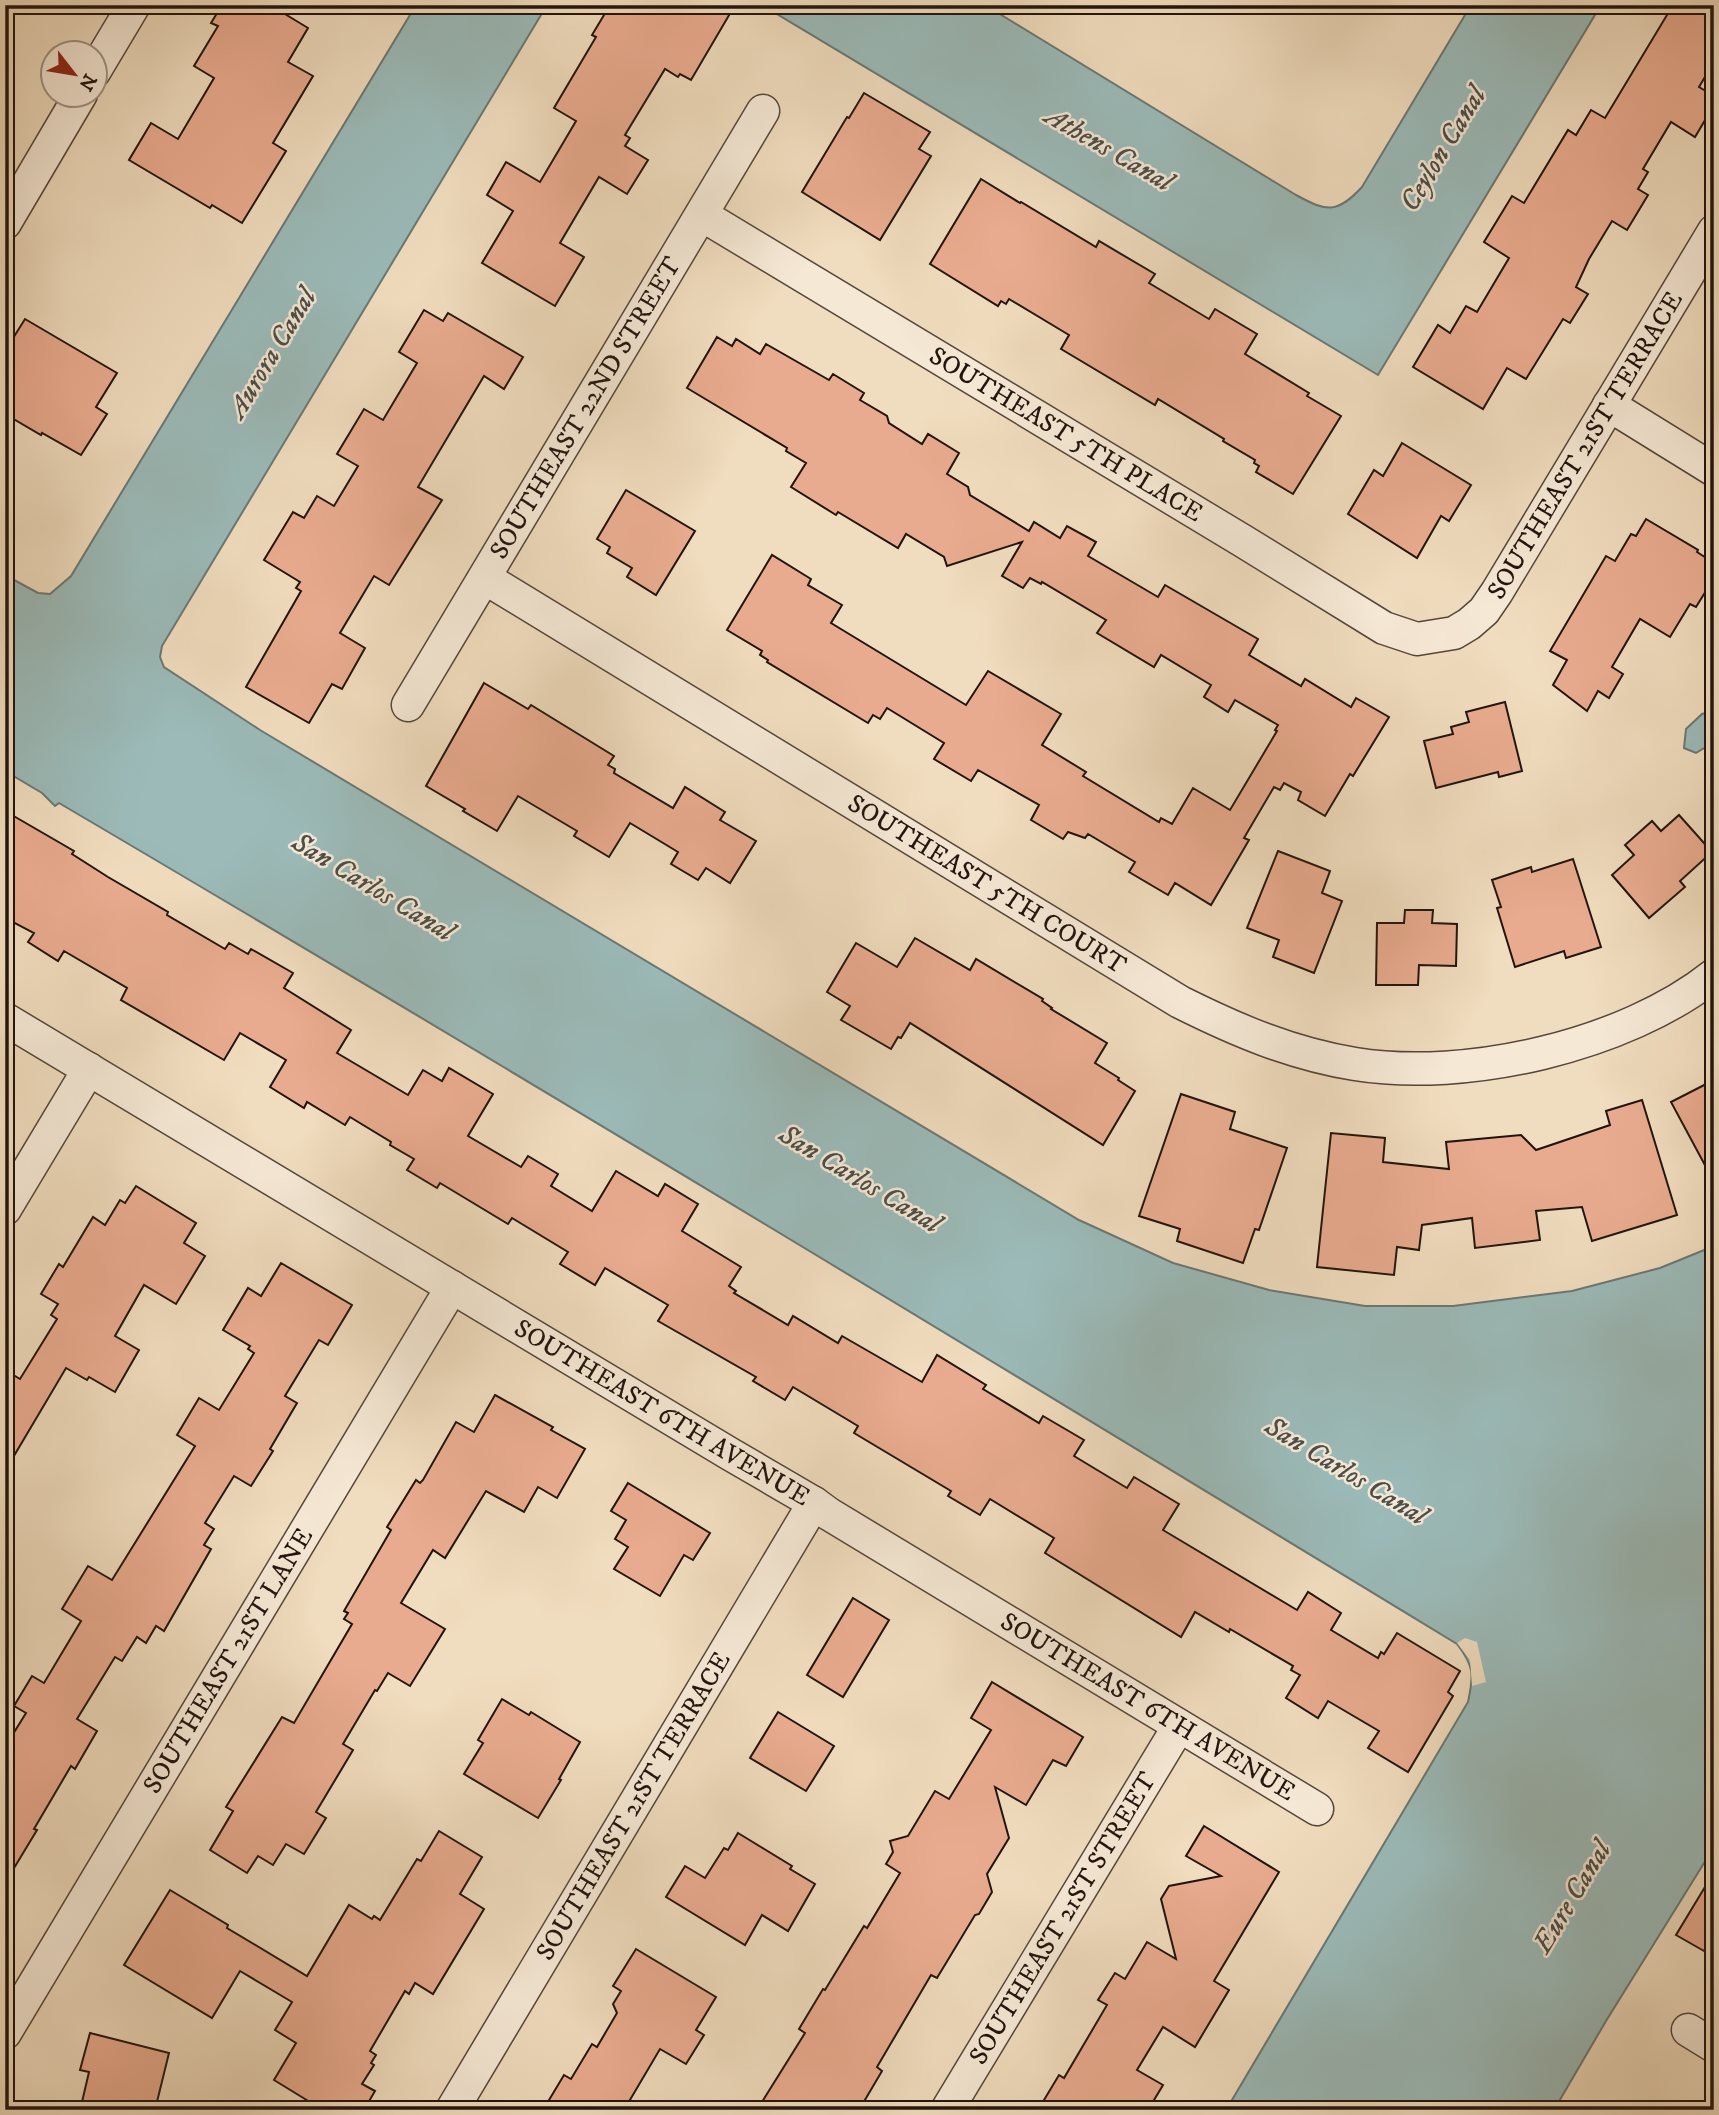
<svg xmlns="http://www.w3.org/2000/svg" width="1719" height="2115" font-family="'IM FELL DW Pica',serif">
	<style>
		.water { fill: #9bbab8; stroke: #6a7874; stroke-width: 2 }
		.pier { fill: #f0dcbe }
		.building { fill: #e9ab8f; stroke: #21140e; stroke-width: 2 }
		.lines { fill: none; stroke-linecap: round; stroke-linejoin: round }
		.minor-casing { stroke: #55463a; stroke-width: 35 }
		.minor { stroke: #f5e8d5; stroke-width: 32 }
		.labels { text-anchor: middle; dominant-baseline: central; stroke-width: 5; stroke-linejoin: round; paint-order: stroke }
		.street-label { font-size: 26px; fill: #21140e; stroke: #f5e8d5 }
		.water-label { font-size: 28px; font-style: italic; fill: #4c4e4a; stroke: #f5e8d5 }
	</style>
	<rect width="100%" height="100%" fill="#f0dcbe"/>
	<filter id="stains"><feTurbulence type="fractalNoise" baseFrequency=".00286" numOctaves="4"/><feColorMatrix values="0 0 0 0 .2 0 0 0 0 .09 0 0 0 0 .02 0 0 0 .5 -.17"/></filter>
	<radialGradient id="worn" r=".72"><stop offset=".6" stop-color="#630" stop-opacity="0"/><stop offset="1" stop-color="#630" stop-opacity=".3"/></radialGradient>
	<g class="water">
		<path d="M416,5H547L162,646L160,657L164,667L260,730L1079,1220L1173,1263L1269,1290L1365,1306H1453L1572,1291L1660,1268L1714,1246V1847L1606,2021L1554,2110H1226L1468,1702C1474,1674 1474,1666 1457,1644C992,1361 528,1079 59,803L55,806L42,793L5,771V575L38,593L50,594L71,576Z"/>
		<path d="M762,5H985L1296,195C1327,212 1337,214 1362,187L1471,5H1601L1378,375Z"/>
		<path d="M1713,711L1714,741L1709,748L1706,747L1696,753L1684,748L1686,729L1702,714Z"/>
	</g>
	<path class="pier" d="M1465,1638L1477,1642L1486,1682L1472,1686L1470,1660L1457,1643Z"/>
	<g class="building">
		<path d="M222,5H270L308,28L288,62L313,76L273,143L286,151L242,223L212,205L210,208L129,160L151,123L178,139L214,78L194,66L218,26L211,23Z"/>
		<path d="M610,5H735L691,80L680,74L678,77L665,69L625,135L630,138L625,146L648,160L627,194L599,177L560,243L584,257L555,306L482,263L513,211L487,195L506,162L540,182L576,121L554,108L596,37L592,35Z"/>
		<path d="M1673,5H1714V62L1699,87L1714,96V105L1695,137L1671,122L1643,169L1648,172L1638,189L1648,195L1627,230L1612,221L1589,259L1576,287L1588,294L1570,323L1563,319L1526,379L1507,368L1483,409L1413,367L1438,325L1450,333L1466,306L1477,312L1509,258L1484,242L1512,196L1524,203L1568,130L1576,135L1591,110L1605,118Z"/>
		<path d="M864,93L930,132L919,149L931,156L880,240L802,192L847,117L849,118Z"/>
		<path d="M981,179L1020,203L1021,202L1096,247L1099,241L1155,274L1149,283L1209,319L1215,309L1257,334L1245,354L1309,393L1307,396L1341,416L1293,494L1256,472L1259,466L1254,463L1255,460L1223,441L1224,439L1158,399L1155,405L1061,349L1069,335L1009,299L1006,304L1001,301L998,306L930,264Z"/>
		<path d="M424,310L443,321L448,313L523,357L504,389L484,376L418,487L442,500L389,585L374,576L340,633L365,648L342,689L332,684L309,723L246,687L301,591L296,588L300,582L264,560L293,512L304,518L317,496L334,506L358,466L337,454L364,409L383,420L417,363L399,352Z"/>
		<path d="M25,319L117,373L96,407L107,414L81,455L42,433L41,435L5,414V351Z"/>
		<path d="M717,337L732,346L736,339L760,354L766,344L829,380L833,374L864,393L860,400L887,416L889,423L922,444L928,434L959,453L947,474L968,487L970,495L1029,531L1034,522L1060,538L1067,526L1096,542L1088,556L1158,597L1165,585L1258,639L1249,655L1301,686L1305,679L1351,707L1356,698L1389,717L1353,776L1350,774L1325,816L1298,800L1301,792L1284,783L1280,790L1274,787L1244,838L1249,840L1211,905L1175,883L1168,895L1129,872L1135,862L1088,834L1085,838L1068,832L1063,839L1031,820L1039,805L978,770L971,781L934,759L944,743L887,708L880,719L873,715L868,723L767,662L768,660L760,655L762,651L727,630L772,555L811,579L808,585L842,605L831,623L966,705L988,671L1061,714L1042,745L1086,772L1083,776L1159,822L1161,818L1172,824L1193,788L1230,810L1277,731L1275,730L1278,725L1235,700L1228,712L1204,697L1211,685L1161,655L1154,667L1097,633L1106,620L1042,582L1041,584L1030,578L1023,588L1002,576L1022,542L947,566L944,557L906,534L898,548L838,512L836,515L791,487L806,463L786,451L787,448L687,388Z"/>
		<path d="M1402,443L1471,485L1449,521L1441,516L1417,558L1348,514L1374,470L1383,476Z"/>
		<path d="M626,490L695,531L656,595L627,577L632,568L607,553L610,547L597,539Z"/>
		<path d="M1646,519L1698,550L1697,552L1714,563V578L1696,607L1690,604L1670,637L1640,619L1612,667L1623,674L1609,698L1598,691L1587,711L1553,685L1567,660L1550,651L1606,556L1615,561L1631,534L1636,536Z"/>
		<path d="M484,683L528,709L531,705L614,756L608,765L615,769L614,773L673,808L685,787L725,812L720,820L756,841L730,883L706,868L698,880L671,864L678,852L630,823L609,857L574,836L577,831L518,796L497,831L463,811L465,809L426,786Z"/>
		<path d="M1505,702L1522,771L1499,777L1498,772L1436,788L1424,741L1453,734L1451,727L1469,722L1466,712Z"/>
		<path d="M5,811L74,851L72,854L108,877L168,912L167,915L225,949L229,943L248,954L251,949L293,973L284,988L351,1030L337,1053L408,1095L423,1070L442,1081L449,1068L493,1094L468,1136L521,1167L528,1156L558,1174L551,1186L592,1211L616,1171L658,1196L665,1184L698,1204L682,1231L741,1267L729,1286L736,1291L734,1293L788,1325L793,1316L838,1343L842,1336L922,1382L937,1355L986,1385L983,1389L1039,1423L1043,1416L1084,1440L1074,1456L1127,1488L1134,1477L1179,1504L1163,1530L1297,1610L1308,1592L1341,1613L1331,1630L1378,1658L1381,1652L1384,1654L1397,1633L1460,1671L1448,1692L1453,1696L1408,1772L1368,1748L1379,1731L1328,1701L1318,1718L1286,1698L1300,1675L1291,1670L1293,1666L1230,1629L1229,1632L1195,1612L1181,1637L1045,1553L1054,1538L990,1499L980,1515L948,1496L951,1491L854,1433L858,1426L793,1387L785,1400L753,1381L756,1377L658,1321L668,1305L605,1268L595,1285L560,1264L568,1252L512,1218L508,1224L440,1183L437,1188L407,1170L414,1159L390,1145L391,1142L350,1117L345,1125L307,1102L304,1108L270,1087L286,1060L240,1033L224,1060L121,1000L127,988L64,951L58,961L28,942L34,933L5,918Z"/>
		<path d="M1679,815L1712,852L1680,881L1685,887L1649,918L1612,875L1634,855L1625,845L1652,821L1661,831Z"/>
		<path d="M1278,851L1330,871L1322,893L1342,901L1314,973L1273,957L1279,940L1247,928Z"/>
		<path d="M1573,859L1601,947L1566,958L1564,951L1515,967L1497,908L1501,907L1492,880L1531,867L1532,872Z"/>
		<path d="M1405,910H1433L1432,923L1457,924L1456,966L1419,965L1418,985H1376L1377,923H1404Z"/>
		<path d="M915,938L970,970L976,959L1043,999L1042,1001L1052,1008L1051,1009L1107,1043L1095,1063L1119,1078L1118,1080L1135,1091L1103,1145L910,1023L901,1038L898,1037L891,1049L841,1020L850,1006L827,992L856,943L897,967Z"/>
		<path d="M1714,1080V1182L1671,1102Z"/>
		<path d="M1181,1094L1235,1112L1230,1129L1287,1148L1259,1230L1255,1229L1243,1263L1177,1241L1180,1229L1139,1216Z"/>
		<path d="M1642,1100L1677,1215L1592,1241L1582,1207L1536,1211L1540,1240L1475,1248L1472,1218L1422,1225L1419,1250L1397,1247L1394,1275L1317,1267L1331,1133L1385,1138L1383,1162L1449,1169L1446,1142L1521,1135L1536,1150L1610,1125L1606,1111Z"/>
		<path d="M136,1186L196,1223L184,1243L205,1256L176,1304L144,1285L115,1336L139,1350L115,1392L89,1377L87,1380L66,1368L5,1471V1370L20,1379L57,1319L51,1315L58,1304L41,1294L59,1264L63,1267L93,1217L105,1225L120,1200L125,1203Z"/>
		<path d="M281,1263L352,1305L328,1345L319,1340L285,1396L297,1403L270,1449L273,1451L251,1486L234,1476L205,1523L214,1529L204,1545L211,1549L164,1631L156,1626L146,1643L137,1637L122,1661L115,1657L77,1719L97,1731L75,1769L71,1766L34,1829L37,1830L5,1883V1747L26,1713L14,1706L32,1676L44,1683L81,1621L62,1609L88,1566L112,1580L195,1446L177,1435L199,1398L219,1410L254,1353L248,1349L250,1346L223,1330L248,1288L261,1296Z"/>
		<path d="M495,1395L553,1427L551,1430L585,1449L557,1498L538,1487L524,1512L486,1491L445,1558L433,1550L401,1603L445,1629L410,1686L388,1673L377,1691L375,1690L343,1744L353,1750L316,1812L326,1818L304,1854L286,1844L273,1865L258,1856L247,1873L210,1850L233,1811L226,1807L282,1717L294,1723L352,1624L344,1619L348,1613L344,1611L391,1530L387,1527L416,1480L420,1483L423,1480L456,1422L474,1432Z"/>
		<path d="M628,1483L710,1533L693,1560L684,1555L660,1596L614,1569L628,1547L615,1539L626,1520L611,1511Z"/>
		<path d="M853,1598L889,1620L843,1697L807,1675Z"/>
		<path d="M992,1682L1083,1737L1066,1766L1053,1760L1026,1805L995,1787L1009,1838L987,1874L992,1892L979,1914L975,1915L937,1978L931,1975L877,2067L882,2071L859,2110H757L805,2033L799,2029L823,1989L825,1990L864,1926L867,1928L900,1873L886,1864L893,1852L890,1841L908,1836L935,1791L949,1799L991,1730L971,1718Z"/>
		<path d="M502,1699L529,1715L531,1712L580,1742L559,1779L561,1780L538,1818L464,1774L483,1743L478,1740Z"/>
		<path d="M778,1712L834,1746L806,1791L750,1758Z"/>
		<path d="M1204,1826L1279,1872L1214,1981L1229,1990L1195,2047L1163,2027L1137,2070L1163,2085L1148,2110H1038L1059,2075L1064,2078L1107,2005L1098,2000L1115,1973L1125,1979L1147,1942L1176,1959L1161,1899L1169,1886L1221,1876L1186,1856Z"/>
		<path d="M439,1831L482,1857L460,1894L484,1909L433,1994L415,1983L409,1994L405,1991L370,2051L376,2055L371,2063L374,2065L362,2084L375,2091L364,2110H323L274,2080L296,2043L275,2030L292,2002L240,1971L212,2018L124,1965L170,1890L228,1925L227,1928L307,1976L349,1905L372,1919L374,1916L380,1920L417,1859L421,1861Z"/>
		<path d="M738,1833L792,1866L790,1869L815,1884L788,1931L762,1915L745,1945L666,1897L685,1866L705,1878L724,1848L728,1850Z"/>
		<path d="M1714,1872V1933L1704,1951L1676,1935Z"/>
		<path d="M636,1949L716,1997L696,2030L704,2035L686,2064L660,2049L624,2110H543L564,2075L571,2079L592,2044L597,2047L617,2013L613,2004L621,1991L613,1986Z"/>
		<path d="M90,2033L169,2053L155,2110H87L88,2103L82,2102L89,2072L80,2070Z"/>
	</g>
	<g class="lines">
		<defs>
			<g id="minor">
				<path d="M94,72L134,5"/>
				<path id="s1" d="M702,215L1243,541L1384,628L1417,639L1454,633L1469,624L1484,611L1497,592L1714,231"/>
				<path d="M5,223L81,94"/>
				<path d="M1609,405L1714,470"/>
				<path id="s2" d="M485,578L1180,1002C1236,1030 1292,1054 1355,1064C1466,1082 1625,1046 1714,975"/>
				<path id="s3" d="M408,705L763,111"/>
				<path id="s4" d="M5,1019L730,1454L814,1503L829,1514L1317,1809"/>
				<path d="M5,1209L89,1069"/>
				<path d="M1688,2030L1714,2046"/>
				<path id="s5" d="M5,2033L452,1287"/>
				<path id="s6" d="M452,2110L814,1503"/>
				<path id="s7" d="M947,2110L1179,1726"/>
			</g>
		</defs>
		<use href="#minor" class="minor-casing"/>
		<use href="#minor" class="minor"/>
	</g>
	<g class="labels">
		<g class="street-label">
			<text stroke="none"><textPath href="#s3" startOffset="346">SOUTHEAST 22ND STREET</textPath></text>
			<text stroke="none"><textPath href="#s1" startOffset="425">SOUTHEAST 5TH PLACE</textPath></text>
			<text stroke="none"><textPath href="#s1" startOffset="1101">SOUTHEAST 21ST TERRACE</textPath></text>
			<text stroke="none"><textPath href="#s2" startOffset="588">SOUTHEAST 5TH COURT</textPath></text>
			<text stroke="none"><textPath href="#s4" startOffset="766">SOUTHEAST 6TH AVENUE</textPath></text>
			<text stroke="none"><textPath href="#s5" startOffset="434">SOUTHEAST 21ST LANE</textPath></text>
			<text stroke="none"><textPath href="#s4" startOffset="1334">SOUTHEAST 6TH AVENUE</textPath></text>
			<text stroke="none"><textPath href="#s6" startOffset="354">SOUTHEAST 21ST TERRACE</textPath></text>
			<text stroke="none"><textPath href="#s7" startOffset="224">SOUTHEAST 21ST STREET</textPath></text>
		</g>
		<g class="water-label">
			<text transform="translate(1109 149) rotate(30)">Athens Canal</text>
			<text transform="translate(1443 149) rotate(-59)">Ceylon Canal</text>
			<text transform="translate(272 353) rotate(-59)">Aurora Canal</text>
			<text transform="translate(373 887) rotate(31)">San Carlos Canal</text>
			<text transform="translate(860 1179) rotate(31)">San Carlos Canal</text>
			<text transform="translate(1346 1471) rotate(31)">San Carlos Canal</text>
			<text transform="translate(1572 1897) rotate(-59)">Eure Canal</text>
		</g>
	</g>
	<rect width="1719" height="2115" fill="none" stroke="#f0dcbe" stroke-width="28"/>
	<rect x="7" y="7" width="1705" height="2101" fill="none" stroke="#21140e" stroke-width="3.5"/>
	<rect x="14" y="14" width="1691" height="2087" fill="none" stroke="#21140e" stroke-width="2"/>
	<g transform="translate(74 74) rotate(121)"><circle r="33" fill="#f5e8d5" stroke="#a09385" stroke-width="2"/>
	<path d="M0-5L12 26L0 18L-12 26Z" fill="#8f2418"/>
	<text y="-10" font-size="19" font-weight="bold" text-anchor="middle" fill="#21140e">N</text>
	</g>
	<rect width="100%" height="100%" filter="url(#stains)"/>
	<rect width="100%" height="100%" fill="url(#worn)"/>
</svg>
